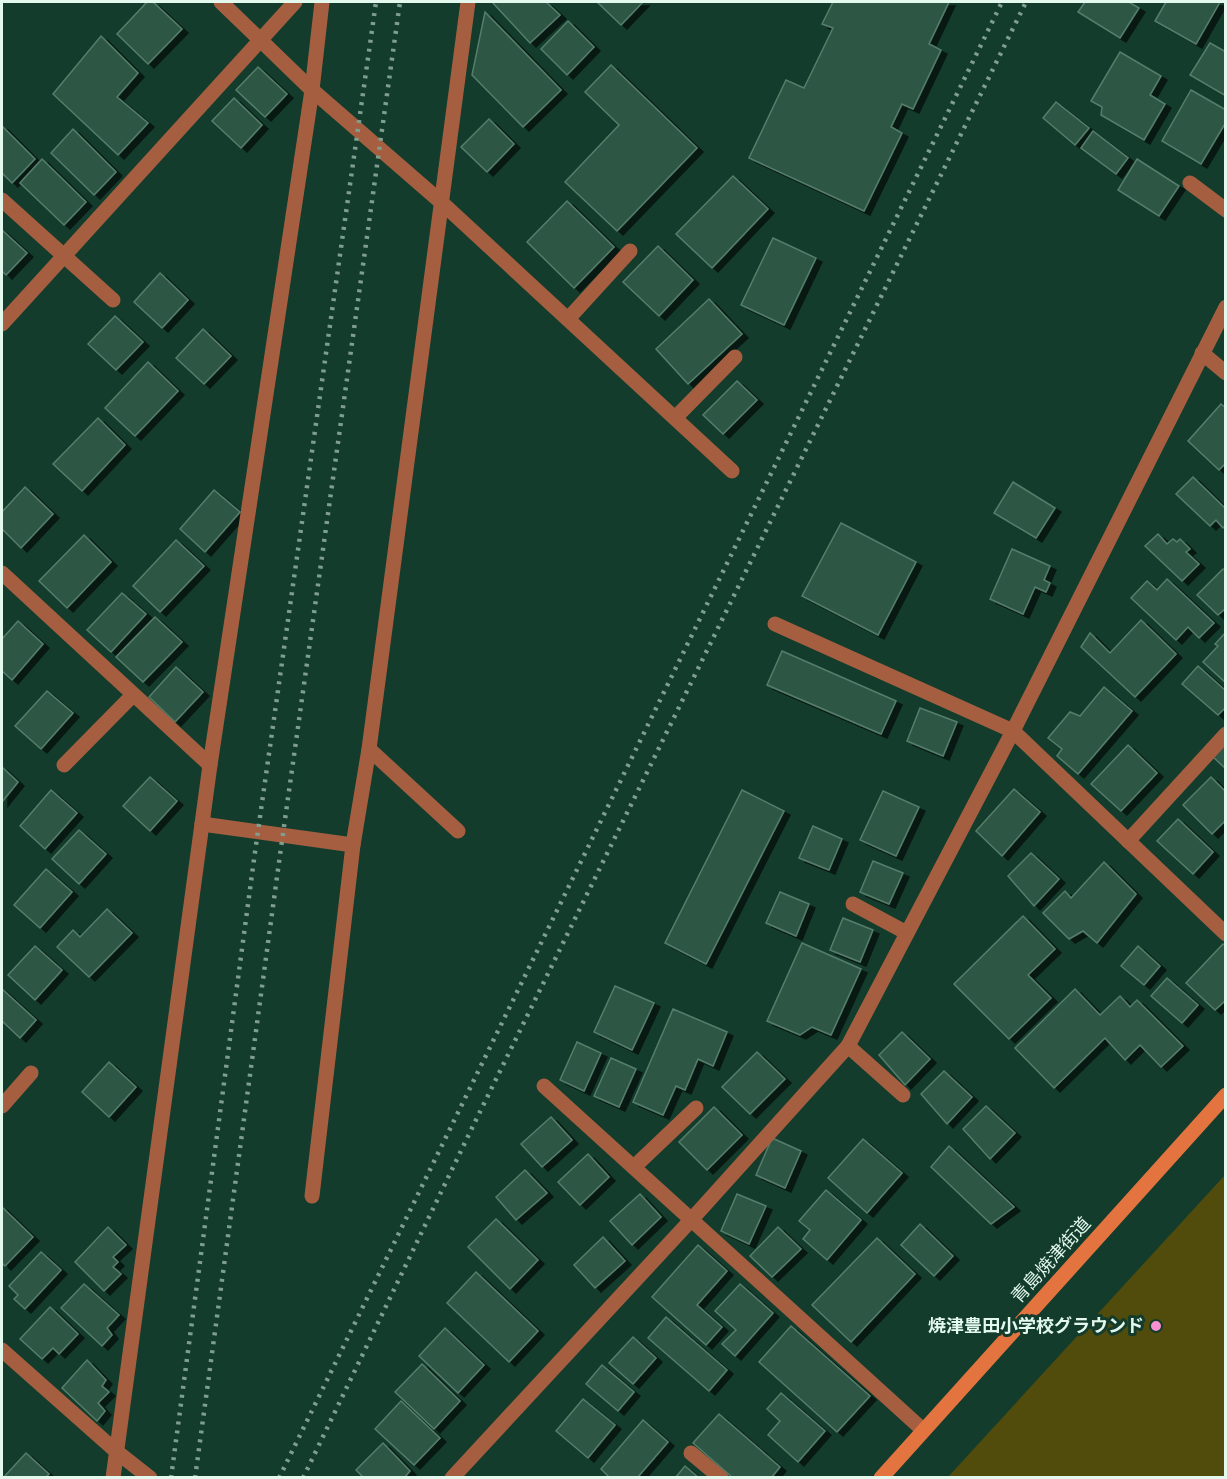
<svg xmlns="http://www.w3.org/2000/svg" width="1227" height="1479" font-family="'Varela Round','Noto Sans JP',sans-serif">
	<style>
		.green { fill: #524c0c }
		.building { fill: #2e5645; stroke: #557e6b; stroke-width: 1.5; filter: url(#shadow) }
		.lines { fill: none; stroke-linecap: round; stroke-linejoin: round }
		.street { stroke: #a55f40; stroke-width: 15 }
		.secondary { stroke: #e4743f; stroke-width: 15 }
		.rail { stroke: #7f9e90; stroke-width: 4.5; stroke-dasharray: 3 6; stroke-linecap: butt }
		.poi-dot { fill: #f790ce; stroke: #133c2c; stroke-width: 2 }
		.labels { text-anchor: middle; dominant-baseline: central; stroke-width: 6; stroke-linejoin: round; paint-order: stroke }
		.street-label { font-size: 18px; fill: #e3f9ee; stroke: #133c2c }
		.poi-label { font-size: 18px; font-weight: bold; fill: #e3f9ee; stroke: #133c2c; text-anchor: end }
	</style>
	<defs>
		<filter id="shadow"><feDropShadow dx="6" dy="4" stdDeviation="0" flood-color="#0009"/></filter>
	</defs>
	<rect width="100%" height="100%" fill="#133c2c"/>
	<path class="green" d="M1225,1175V1477H948Z"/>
	<g class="building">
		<path d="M147,2H153L182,29L148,64L117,34Z"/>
		<path d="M492,2H546L560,15L530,43Z"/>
		<path d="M597,2H643L621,25Z"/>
		<path d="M833,2H949L929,44L941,50L913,109L902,104L891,127L902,133L864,211L749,158L786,80L804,88L833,28L822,24Z"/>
		<path d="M1085,2H1129L1139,8L1120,38L1078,12Z"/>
		<path d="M1166,2H1220L1196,44L1155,21Z"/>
		<path d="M485,12L561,90L523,127L472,75Z"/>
		<path d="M568,21L594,47L567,75L541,49Z"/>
		<path d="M101,36L138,73L117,97L148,123L118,155L53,94Z"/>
		<path d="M1210,43L1226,52V96L1190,75Z"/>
		<path d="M1120,52L1161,76L1150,95L1165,104L1144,140L1101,115L1102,107L1091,101Z"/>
		<path d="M611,65L697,148L617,231L565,182L619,125L585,92Z"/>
		<path d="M258,67L287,94L265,117L236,90Z"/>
		<path d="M1191,90L1226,110V122L1201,164L1162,141Z"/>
		<path d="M234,98L262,125L241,148L212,121Z"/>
		<path d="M1056,102L1089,128L1075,145L1043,118Z"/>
		<path d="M489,119L514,144L487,172L461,147Z"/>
		<path d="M2,126L35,159L12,183L2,173Z"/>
		<path d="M73,129L116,172L94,195L51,153Z"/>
		<path d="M1093,131L1128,158L1116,174L1081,148Z"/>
		<path d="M42,159L86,202L64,225L20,183Z"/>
		<path d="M1137,159L1179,186L1159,216L1118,190Z"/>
		<path d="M733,176L768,209L712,268L676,234Z"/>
		<path d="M567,201L614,247L574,288L527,242Z"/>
		<path d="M2,230L27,253L6,275L2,271Z"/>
		<path d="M773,238L816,258L784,325L741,305Z"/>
		<path d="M658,246L693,280L659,316L623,282Z"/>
		<path d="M160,273L188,300L162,328L134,302Z"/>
		<path d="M709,299L742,334L688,384L656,349Z"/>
		<path d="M115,316L143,342L116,370L88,344Z"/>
		<path d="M203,329L231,356L204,384L176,358Z"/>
		<path d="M148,362L178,391L135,436L105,408Z"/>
		<path d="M737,381L757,400L723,434L703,415Z"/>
		<path d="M1221,404L1226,408V463L1219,470L1188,441Z"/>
		<path d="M98,418L125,445L82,491L53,464Z"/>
		<path d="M1193,477L1226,509V525L1223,528L1216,520L1210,526L1176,494Z"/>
		<path d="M1013,482L1055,508L1036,538L994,513Z"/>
		<path d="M25,487L53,514L21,548L2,529V512Z"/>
		<path d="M214,490L240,512L205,552L180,529Z"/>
		<path d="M841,523L916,562L878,635L802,596Z"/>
		<path d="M1158,534L1167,544L1173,539L1177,542L1180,539L1190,549L1186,552L1199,564L1182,581L1145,546Z"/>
		<path d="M84,535L111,562L67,608L39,581Z"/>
		<path d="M176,540L204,566L160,612L133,586Z"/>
		<path d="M1012,549L1050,566L1044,580L1050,583L1046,592L1035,587L1023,614L990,599Z"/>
		<path d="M1223,569L1226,571V608L1218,615L1197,595Z"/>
		<path d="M1167,579L1214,623L1199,638L1188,627L1176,640L1131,598L1147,581L1157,590Z"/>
		<path d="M122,593L146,614L111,652L87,630Z"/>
		<path d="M155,617L182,642L143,682L116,657Z"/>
		<path d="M1141,620L1176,654L1135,697L1081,647L1090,633L1110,653Z"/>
		<path d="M18,621L43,644L12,680L2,671V639Z"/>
		<path d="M1225,633L1226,634V683L1203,662L1218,646L1215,644Z"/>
		<path d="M782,651L896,701L881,734L767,685Z"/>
		<path d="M1198,666L1226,691V707L1218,715L1182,684Z"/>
		<path d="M176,667L203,692L175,722L149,697Z"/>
		<path d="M1104,687L1132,711L1078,774L1057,756L1062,749L1048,738L1070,712L1080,716Z"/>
		<path d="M47,691L73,713L41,749L15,726Z"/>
		<path d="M920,708L957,722L943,756L907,741Z"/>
		<path d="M1226,742V769L1212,756Z"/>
		<path d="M1128,745L1157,773L1121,811L1091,784Z"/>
		<path d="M2,767L18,782L2,802Z"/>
		<path d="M150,777L177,801L150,831L123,806Z"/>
		<path d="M1211,777L1226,792V820L1212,834L1183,805Z"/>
		<path d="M1014,789L1040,812L1002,856L976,831Z"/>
		<path d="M51,790L77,813L45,849L20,826Z"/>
		<path d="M742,790L784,811L706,964L665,943Z"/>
		<path d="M883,791L919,807L896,856L860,840Z"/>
		<path d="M1178,819L1213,852L1193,874L1157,841Z"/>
		<path d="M813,826L842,839L829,870L799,858Z"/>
		<path d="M79,830L106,854L79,884L52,859Z"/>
		<path d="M1031,853L1059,879L1034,906L1008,876Z"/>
		<path d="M873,861L903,873L889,904L860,892Z"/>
		<path d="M1104,862L1136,894L1097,943L1083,931L1069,939L1043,913L1065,891L1071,898Z"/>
		<path d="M46,869L72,892L40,928L14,905Z"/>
		<path d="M780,892L809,904L796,936L766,923Z"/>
		<path d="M107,909L132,933L89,977L57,947L73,930L80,937Z"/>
		<path d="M1023,916L1055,949L1028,975L1051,998L1009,1039L954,984Z"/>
		<path d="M843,918L873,930L860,962L830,950Z"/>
		<path d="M802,943L861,969L831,1035L812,1027L800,1035L767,1021Z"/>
		<path d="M1223,944L1226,946V1000L1215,1010L1186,983Z"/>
		<path d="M35,946L62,970L35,1000L8,975Z"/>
		<path d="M1138,946L1160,966L1144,985L1121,966Z"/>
		<path d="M1167,978L1198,1005L1182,1023L1151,996Z"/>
		<path d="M615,986L654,1003L632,1050L594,1032Z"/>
		<path d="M2,989L36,1020L20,1038L2,1021Z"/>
		<path d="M1075,989L1100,1015L1120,996L1130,1007L1137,1000L1183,1046L1161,1067L1140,1045L1125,1060L1105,1038L1054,1088L1015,1048Z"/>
		<path d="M673,1009L727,1032L713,1066L698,1059L685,1090L676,1086L663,1115L633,1102Z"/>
		<path d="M902,1032L930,1059L905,1085L879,1055Z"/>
		<path d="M577,1042L601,1053L584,1091L560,1080Z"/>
		<path d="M757,1052L785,1079L750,1114L722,1087Z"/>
		<path d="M611,1058L636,1069L619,1107L594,1096Z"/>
		<path d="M109,1062L136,1087L109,1117L82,1092Z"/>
		<path d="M944,1071L972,1097L947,1124L921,1094Z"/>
		<path d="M986,1106L1015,1133L990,1159L963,1129Z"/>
		<path d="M714,1107L742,1135L707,1170L679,1142Z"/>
		<path d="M551,1117L572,1140L542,1167L521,1144Z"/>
		<path d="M772,1138L801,1151L785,1188L756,1175Z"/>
		<path d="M863,1139L902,1173L867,1213L828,1178Z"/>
		<path d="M949,1146L1014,1207L991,1224L931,1167Z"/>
		<path d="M588,1154L609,1177L580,1205L558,1182Z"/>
		<path d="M525,1170L547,1193L516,1220L496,1197Z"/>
		<path d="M826,1190L861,1220L827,1260L803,1239L810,1230L799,1221Z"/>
		<path d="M640,1194L661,1217L632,1245L610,1221Z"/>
		<path d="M737,1194L766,1206L749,1244L721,1231Z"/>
		<path d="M2,1207L33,1237L5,1266L2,1263Z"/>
		<path d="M496,1219L538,1260L510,1289L468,1247Z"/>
		<path d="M920,1224L953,1256L934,1276L901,1245Z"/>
		<path d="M108,1227L126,1245L113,1257L118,1262L113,1267L121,1274L104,1291L75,1262Z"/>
		<path d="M778,1227L801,1249L772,1277L750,1256Z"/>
		<path d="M603,1237L625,1261L595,1288L574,1265Z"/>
		<path d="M877,1238L915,1274L851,1342L812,1305Z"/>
		<path d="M698,1245L727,1271L697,1305L722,1327L706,1345L652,1297Z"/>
		<path d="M41,1252L61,1270L25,1309L14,1299L18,1295L9,1286Z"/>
		<path d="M476,1272L538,1331L509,1362L447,1303Z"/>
		<path d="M84,1284L119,1315L107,1328L112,1335L102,1346L61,1308Z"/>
		<path d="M740,1284L773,1313L735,1356L722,1344L736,1330L715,1311Z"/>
		<path d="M50,1307L78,1334L59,1354L53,1348L42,1359L20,1339Z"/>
		<path d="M666,1317L727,1370L709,1391L648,1338Z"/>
		<path d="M791,1326L870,1396L837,1432L759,1362Z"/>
		<path d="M445,1328L484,1365L458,1393L419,1356Z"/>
		<path d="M633,1337L656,1358L633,1384L609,1363Z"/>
		<path d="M87,1360L106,1380L102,1386L109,1392L98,1403L105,1411L97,1421L62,1388Z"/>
		<path d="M422,1364L460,1401L434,1429L395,1392Z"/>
		<path d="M602,1365L634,1392L618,1411L586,1384Z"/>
		<path d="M781,1393L825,1431L798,1462L768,1435L780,1421L767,1409Z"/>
		<path d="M583,1399L615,1425L588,1458L556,1431Z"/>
		<path d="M401,1401L440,1438L414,1465L375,1429Z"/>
		<path d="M719,1414L780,1467L771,1478H733L693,1443Z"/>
		<path d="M643,1420L668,1442L637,1478H610L601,1469Z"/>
		<path d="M383,1443L410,1471L404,1478H364L356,1470Z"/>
		<path d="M26,1453L49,1474L45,1478H3Z"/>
		<path d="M685,1466L699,1478H675Z"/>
	</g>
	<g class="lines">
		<g class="street">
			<path d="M221,2L312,90L441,202L732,471"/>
			<path d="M1190,183L1226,210"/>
			<path d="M2,200L113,300"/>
			<path d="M568,319L630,251"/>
			<path d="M2,324L295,2"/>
			<path d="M1202,353L1226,373"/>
			<path d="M675,418L735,357"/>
			<path d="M2,573L210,765"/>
			<path d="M775,624L1013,731L1226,934"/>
			<path d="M369,749L458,831"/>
			<path d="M64,765L133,695"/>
			<path d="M202,824L353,845"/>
			<path d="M1128,841L1226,734"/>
			<path d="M853,904L907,933"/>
			<path d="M848,1046L903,1095"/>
			<path d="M544,1086L923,1430"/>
			<path d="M2,1106L31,1073"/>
			<path d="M634,1167L696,1108"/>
			<path d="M312,1196L353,845L369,749L468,2"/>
			<path d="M2,1350L117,1452L150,1478"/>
			<path d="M691,1453L721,1478"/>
			<path d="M113,1478L210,765L312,90L322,2"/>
			<path d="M452,1478L692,1219L848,1046L1013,731L1226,307"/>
		</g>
		<path class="secondary" d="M881,1478L1226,1095"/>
		<g class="rail">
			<path d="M171,1478L255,852L376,2"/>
			<path d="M195,1478L280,855L400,2"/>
			<path d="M279,1478L1002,2"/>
			<path d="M303,1478L473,1126L1026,2"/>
		</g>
	</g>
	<circle class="poi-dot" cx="1156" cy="1326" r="6"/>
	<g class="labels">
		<g class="street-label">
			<text transform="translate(1051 1260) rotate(-48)">青島焼津街道</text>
		</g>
		<g class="poi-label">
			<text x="1144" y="1326">焼津豊田小学校グラウンド</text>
		</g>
	</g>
	<rect width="1227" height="1479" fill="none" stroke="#e3f9ee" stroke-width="6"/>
</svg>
